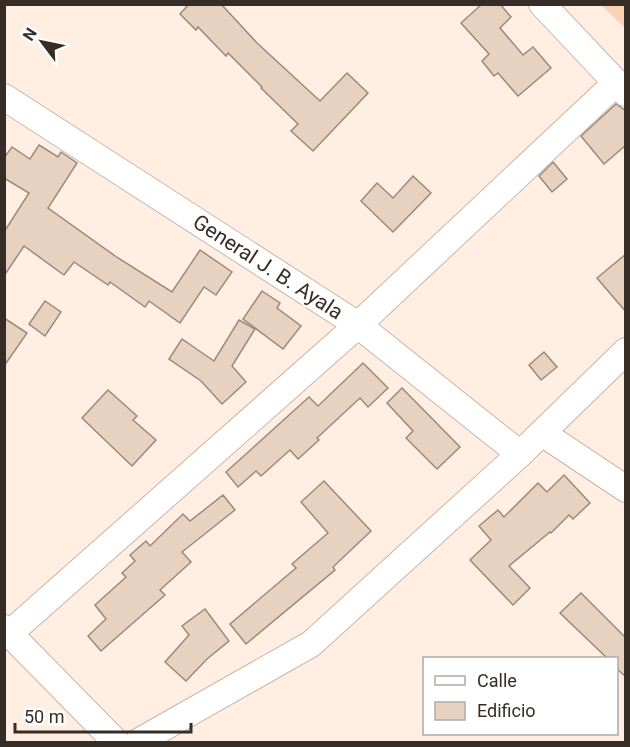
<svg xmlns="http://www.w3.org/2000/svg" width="630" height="747" font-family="Roboto,sans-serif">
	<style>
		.green { fill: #f9d3b4 }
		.building { fill: #e7d2c2; stroke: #9c897a; stroke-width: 1.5 }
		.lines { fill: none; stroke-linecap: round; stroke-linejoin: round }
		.minor-casing { stroke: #cab6a6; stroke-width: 28 }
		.minor { stroke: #fff; stroke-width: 26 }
		.labels { text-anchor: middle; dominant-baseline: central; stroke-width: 4.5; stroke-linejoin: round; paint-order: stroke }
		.street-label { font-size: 21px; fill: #352d26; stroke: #fff }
	</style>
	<rect width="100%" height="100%" fill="#ffeee1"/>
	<path class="green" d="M601,5H625V28Z"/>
	<g class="building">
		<path d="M189,4H221L257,43L320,101L347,73L368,93L313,151L291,131L298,124L261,88L262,87L228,53L226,56L198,27L196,30L180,14Z"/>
		<path d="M482,4H500L511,17L500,28L523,55L533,47L551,68L518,96L498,73L494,76L482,61L489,54L461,23Z"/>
		<path d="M616,104L626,111V145L604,164L581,136Z"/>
		<path d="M39,145L58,157L61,152L77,163L48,208L118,258L172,292L200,250L232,272L216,295L204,287L180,323L149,301L145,307L110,282L108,285L74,262L64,275L24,246L4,276V232L29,193L4,178V158L12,147L30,159Z"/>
		<path d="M553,162L567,179L552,192L539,176Z"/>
		<path d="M413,176L431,193L393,232L361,201L377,183L393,198Z"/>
		<path d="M626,254V312L597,278Z"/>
		<path d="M262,291L280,303L277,308L301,326L283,349L243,319Z"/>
		<path d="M45,301L61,312L45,336L29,324Z"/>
		<path d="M4,318L27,333L4,366Z"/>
		<path d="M239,320L255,329L232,366L246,382L222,404L201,381L169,359L182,339L214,361Z"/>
		<path d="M544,352L557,367L541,380L529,365Z"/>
		<path d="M363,363L388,388L368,407L360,398L317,438L319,440L298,459L290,450L261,476L256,471L238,487L226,472L309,397L318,406Z"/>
		<path d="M402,388L460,447L437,469L406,438L413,431L387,403Z"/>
		<path d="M108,390L137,416L133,420L156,440L132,466L82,418Z"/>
		<path d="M564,475L590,503L573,519L569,515L551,533L550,532L509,566L530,588L513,605L470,560L491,540L479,526L498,510L504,517L538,483L547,492Z"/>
		<path d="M324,481L371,531L333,567L335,570L246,644L230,624L296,568L292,564L328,533L301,502Z"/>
		<path d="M223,495L235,510L182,552L191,562L160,590L165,595L101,651L88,636L106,619L95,605L126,577L122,573L135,561L130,555L146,541L150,546L183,514L190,521Z"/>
		<path d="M581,593L626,638V677L616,668V658H607L560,613Z"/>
		<path d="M205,609L229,641L207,659L186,681L165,662L189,635L182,626Z"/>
	</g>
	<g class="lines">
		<defs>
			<g id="minor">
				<path d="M542,4L626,93"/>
				<path d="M4,97L358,325L520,454"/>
				<path d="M542,433L626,489"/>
				<path d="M4,628L116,742"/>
				<path d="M10,633L358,325L616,83"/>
				<path d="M138,742L311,644L520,454L626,351"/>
			</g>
		</defs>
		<use href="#minor" class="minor-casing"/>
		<use href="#minor" class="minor"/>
	</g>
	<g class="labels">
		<g class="street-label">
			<text transform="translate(268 267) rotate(33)">General J. B. Ayala</text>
		</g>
	</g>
	<rect width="630" height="747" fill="none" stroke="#352d26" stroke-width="12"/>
	<rect x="423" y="657" width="195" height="78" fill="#ffffff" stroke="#aeaba8" stroke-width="1.5"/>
	<rect x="435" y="676" width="30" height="9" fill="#ffffff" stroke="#aeaba8" stroke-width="1.5"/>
	<text x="477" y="687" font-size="18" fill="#352d26">Calle</text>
	<rect x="435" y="702" width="30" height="18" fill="#e7d2c2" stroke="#aeaba8" stroke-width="1.5"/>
	<text x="477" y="717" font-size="18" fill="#352d26">Edificio</text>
	<g transform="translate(42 42) rotate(302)" stroke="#ffffff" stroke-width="4.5" paint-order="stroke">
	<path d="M0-4.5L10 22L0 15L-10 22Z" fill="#352d26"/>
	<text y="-9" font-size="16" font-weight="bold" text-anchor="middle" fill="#352d26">N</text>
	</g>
	<path d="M15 723v9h176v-9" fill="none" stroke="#352d26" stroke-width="3"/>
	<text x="24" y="723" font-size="18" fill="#352d26" stroke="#ffffff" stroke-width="4.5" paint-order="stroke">50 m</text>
</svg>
